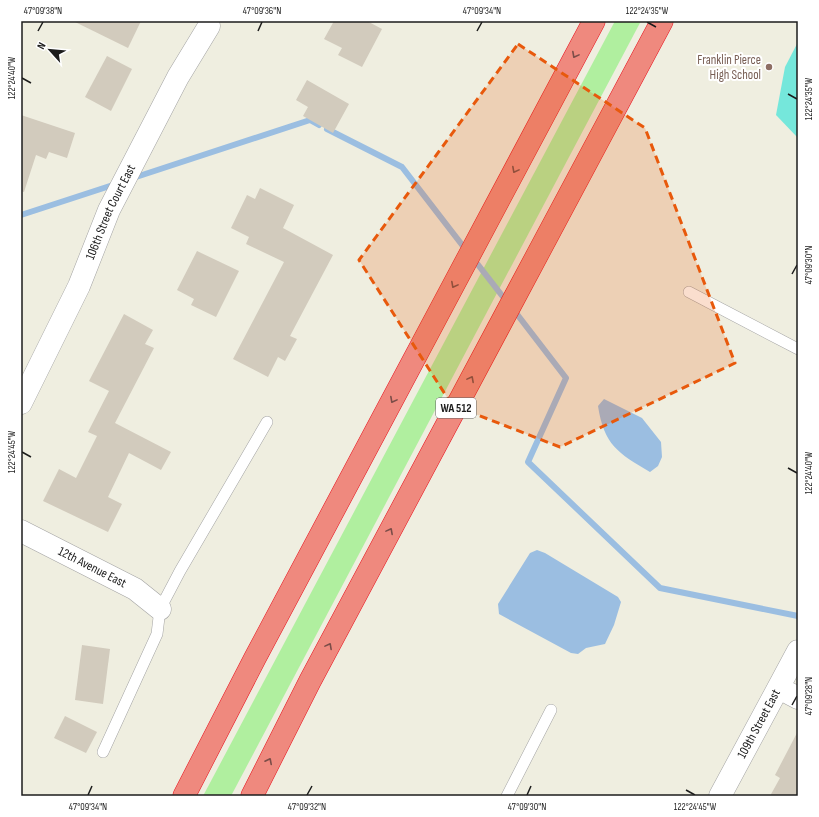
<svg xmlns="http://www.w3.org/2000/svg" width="819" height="817" font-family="'Sofia Sans Condensed',sans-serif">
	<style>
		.grass { fill: #b0ef9f }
		.pitch { fill: #75e7db }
		.water { fill: #9bbee1 }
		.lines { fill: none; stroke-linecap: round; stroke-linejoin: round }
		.stream { stroke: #9bbee1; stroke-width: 6 }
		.building { fill: #d2cbbd }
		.service-casing { stroke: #a3a3a3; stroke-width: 12 }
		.minor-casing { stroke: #a3a3a3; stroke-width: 23 }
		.motorway-casing { stroke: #e8121e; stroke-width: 23 }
		.service { stroke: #fff; stroke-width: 11 }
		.minor { stroke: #fff; stroke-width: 22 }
		.motorway { stroke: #ef897e; stroke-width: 22 }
		.oneway { stroke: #7b4d48 }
		.marked { fill: #e8590c; fill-opacity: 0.2; stroke: #e8590c; stroke-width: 3; stroke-dasharray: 8 5; stroke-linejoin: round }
		.ticks { fill: none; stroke: #1c1c1c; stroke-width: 1.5 }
		.education-dot { fill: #8d6e63; stroke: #fff; stroke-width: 1.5 }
		.labels { text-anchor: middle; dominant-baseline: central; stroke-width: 4; stroke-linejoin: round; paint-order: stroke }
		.shield { fill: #fff; stroke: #606060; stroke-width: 1 }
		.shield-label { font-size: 12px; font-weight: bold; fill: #1c1c1c }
		.education-label { font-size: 13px; fill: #785e54; stroke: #fff; text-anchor: end }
		.street-label { font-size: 13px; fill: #1c1c1c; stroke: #fff }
		.neatline { fill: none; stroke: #1c1c1c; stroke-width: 1.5 }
		.ticks-label { font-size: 10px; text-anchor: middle; fill: #1c1c1c }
	</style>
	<rect width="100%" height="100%" fill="#efeee0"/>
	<path class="grass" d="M615,21H641L231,796H203Z"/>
	<path class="pitch" d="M798,42V138L776,115L785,67Z"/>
	<g class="water">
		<path d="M604,399L642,418L661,442L662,457L658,466L650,472C618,453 604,445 598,406Z"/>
		<path d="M537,550L545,553L618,597L621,602L614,625L605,644L586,648L578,654L571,653L499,614L498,604L530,553Z"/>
	</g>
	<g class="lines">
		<g class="stream">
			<path d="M327,129L402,167L466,250"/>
			<path d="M133,178L310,120L319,125"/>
			<path d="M21,215L116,184"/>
			<path d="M472,257L507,302"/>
			<path d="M513,309L566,378L528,462L660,588L798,616"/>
		</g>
	</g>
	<g class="building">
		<path d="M73,21H141L128,48Z"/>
		<path d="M334,21H367L382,29L362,67L338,55L342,48L324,39Z"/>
		<path d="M107,56L132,69L111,111L85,97Z"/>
		<path d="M307,80L349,104L333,133L303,116L308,107L296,100Z"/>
		<path d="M21,115L75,133L67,158L49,152L46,159L36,155L24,192L21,191Z"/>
		<path d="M260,188L294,205L283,228L333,255L290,336L297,339L285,361L278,357L268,377L233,359L284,262L246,244L249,237L231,228L247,195L255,199Z"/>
		<path d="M197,251L239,271L216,317L191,305L194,299L177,290Z"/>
		<path d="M124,314L153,330L145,344L154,348L115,423L171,452L161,470L129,453L108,497L122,504L108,532L43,501L59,469L76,478L97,436L88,432L109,391L89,381Z"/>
		<path d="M82,645L110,649L103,704L75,700Z"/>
		<path d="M65,716L97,732L86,753L54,738Z"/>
		<path d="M798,731V796H770L780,778L775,775Z"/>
	</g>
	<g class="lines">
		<defs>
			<g id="service">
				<path d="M689,292L798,349"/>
				<path d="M103,752L157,634L160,609L180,571L267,422"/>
				<path d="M507,796L551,710"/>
			</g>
			<g id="minor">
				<path id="s1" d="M21,403L79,286L109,210L178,77L209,26"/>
				<path id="s2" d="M21,531L135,589L160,609"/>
				<path d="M779,688L798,698"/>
				<path id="s3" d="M720,796L798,651"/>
			</g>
			<g id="motorway">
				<path d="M184,796L255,658L594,21"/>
				<path d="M252,796L310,681L662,21"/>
			</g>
		</defs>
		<use href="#service" class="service-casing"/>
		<use href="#minor" class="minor-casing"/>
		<use href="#motorway" class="motorway-casing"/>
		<use href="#service" class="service"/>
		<use href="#minor" class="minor"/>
		<use href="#motorway" class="motorway"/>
	</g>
	<defs><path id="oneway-chevron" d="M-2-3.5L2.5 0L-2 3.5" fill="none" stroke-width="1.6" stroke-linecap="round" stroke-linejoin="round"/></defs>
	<g class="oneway">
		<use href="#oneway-chevron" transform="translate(575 55) rotate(118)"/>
		<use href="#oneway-chevron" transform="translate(515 170) rotate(118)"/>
		<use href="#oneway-chevron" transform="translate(454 285) rotate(118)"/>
		<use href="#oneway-chevron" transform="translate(471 379) rotate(-62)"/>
		<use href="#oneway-chevron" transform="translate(393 400) rotate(118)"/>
		<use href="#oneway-chevron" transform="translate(390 531) rotate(-62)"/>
		<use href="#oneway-chevron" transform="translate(329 646) rotate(-62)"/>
		<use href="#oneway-chevron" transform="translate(269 761) rotate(-63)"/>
	</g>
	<path class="marked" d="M518,44L645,128L735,363L560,447L452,405L359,260Z"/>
	<path class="ticks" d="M647,22L656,27M38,31L43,22M258,31L262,22M477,31L482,22M22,78L31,83M788,94L797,99M792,274L797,265M22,452L31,457M788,468L797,473M792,705L797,696M686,790L695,795M88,795L92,786M307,795L312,786M527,795L531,786"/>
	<circle class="education-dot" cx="769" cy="67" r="4"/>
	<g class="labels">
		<rect class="shield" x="436" y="398" width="40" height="20" rx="3"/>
		<g class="shield-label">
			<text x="456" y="408">WA 512</text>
		</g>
		<g class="education-label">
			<text x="761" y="60">Franklin Pierce<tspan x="761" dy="15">High School</tspan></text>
		</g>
		<g class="street-label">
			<text stroke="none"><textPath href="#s1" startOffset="211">106th Street Court East</textPath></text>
			<text stroke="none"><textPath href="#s2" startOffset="80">12th Avenue East</textPath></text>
			<text stroke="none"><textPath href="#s3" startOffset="82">109th Street East</textPath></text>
		</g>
	</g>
	<rect width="819" height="817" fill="none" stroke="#ffffff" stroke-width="44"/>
	<g transform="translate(50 50) rotate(297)" stroke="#ffffff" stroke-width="3" paint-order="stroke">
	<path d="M0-3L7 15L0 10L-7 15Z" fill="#1c1c1c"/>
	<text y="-6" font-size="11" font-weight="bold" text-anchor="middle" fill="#1c1c1c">N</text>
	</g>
	<rect x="22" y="22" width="775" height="773" class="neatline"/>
	<g class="ticks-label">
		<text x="43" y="14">47°09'38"N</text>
		<text x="262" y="14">47°09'36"N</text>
		<text x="482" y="14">47°09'34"N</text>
		<text x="647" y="14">122°24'35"W</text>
		<text transform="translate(11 78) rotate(-90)" y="4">122°24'40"W</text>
		<text transform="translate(808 99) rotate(-90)" y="4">122°24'35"W</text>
		<text transform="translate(808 265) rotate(-90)" y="4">47°09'30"N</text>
		<text transform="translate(11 452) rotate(-90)" y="4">122°24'45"W</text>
		<text transform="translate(808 473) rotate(-90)" y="4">122°24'40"W</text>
		<text transform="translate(808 696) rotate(-90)" y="4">47°09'28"N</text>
		<text x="88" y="810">47°09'34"N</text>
		<text x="307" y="810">47°09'32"N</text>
		<text x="527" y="810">47°09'30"N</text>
		<text x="695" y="810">122°24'45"W</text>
	</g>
</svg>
